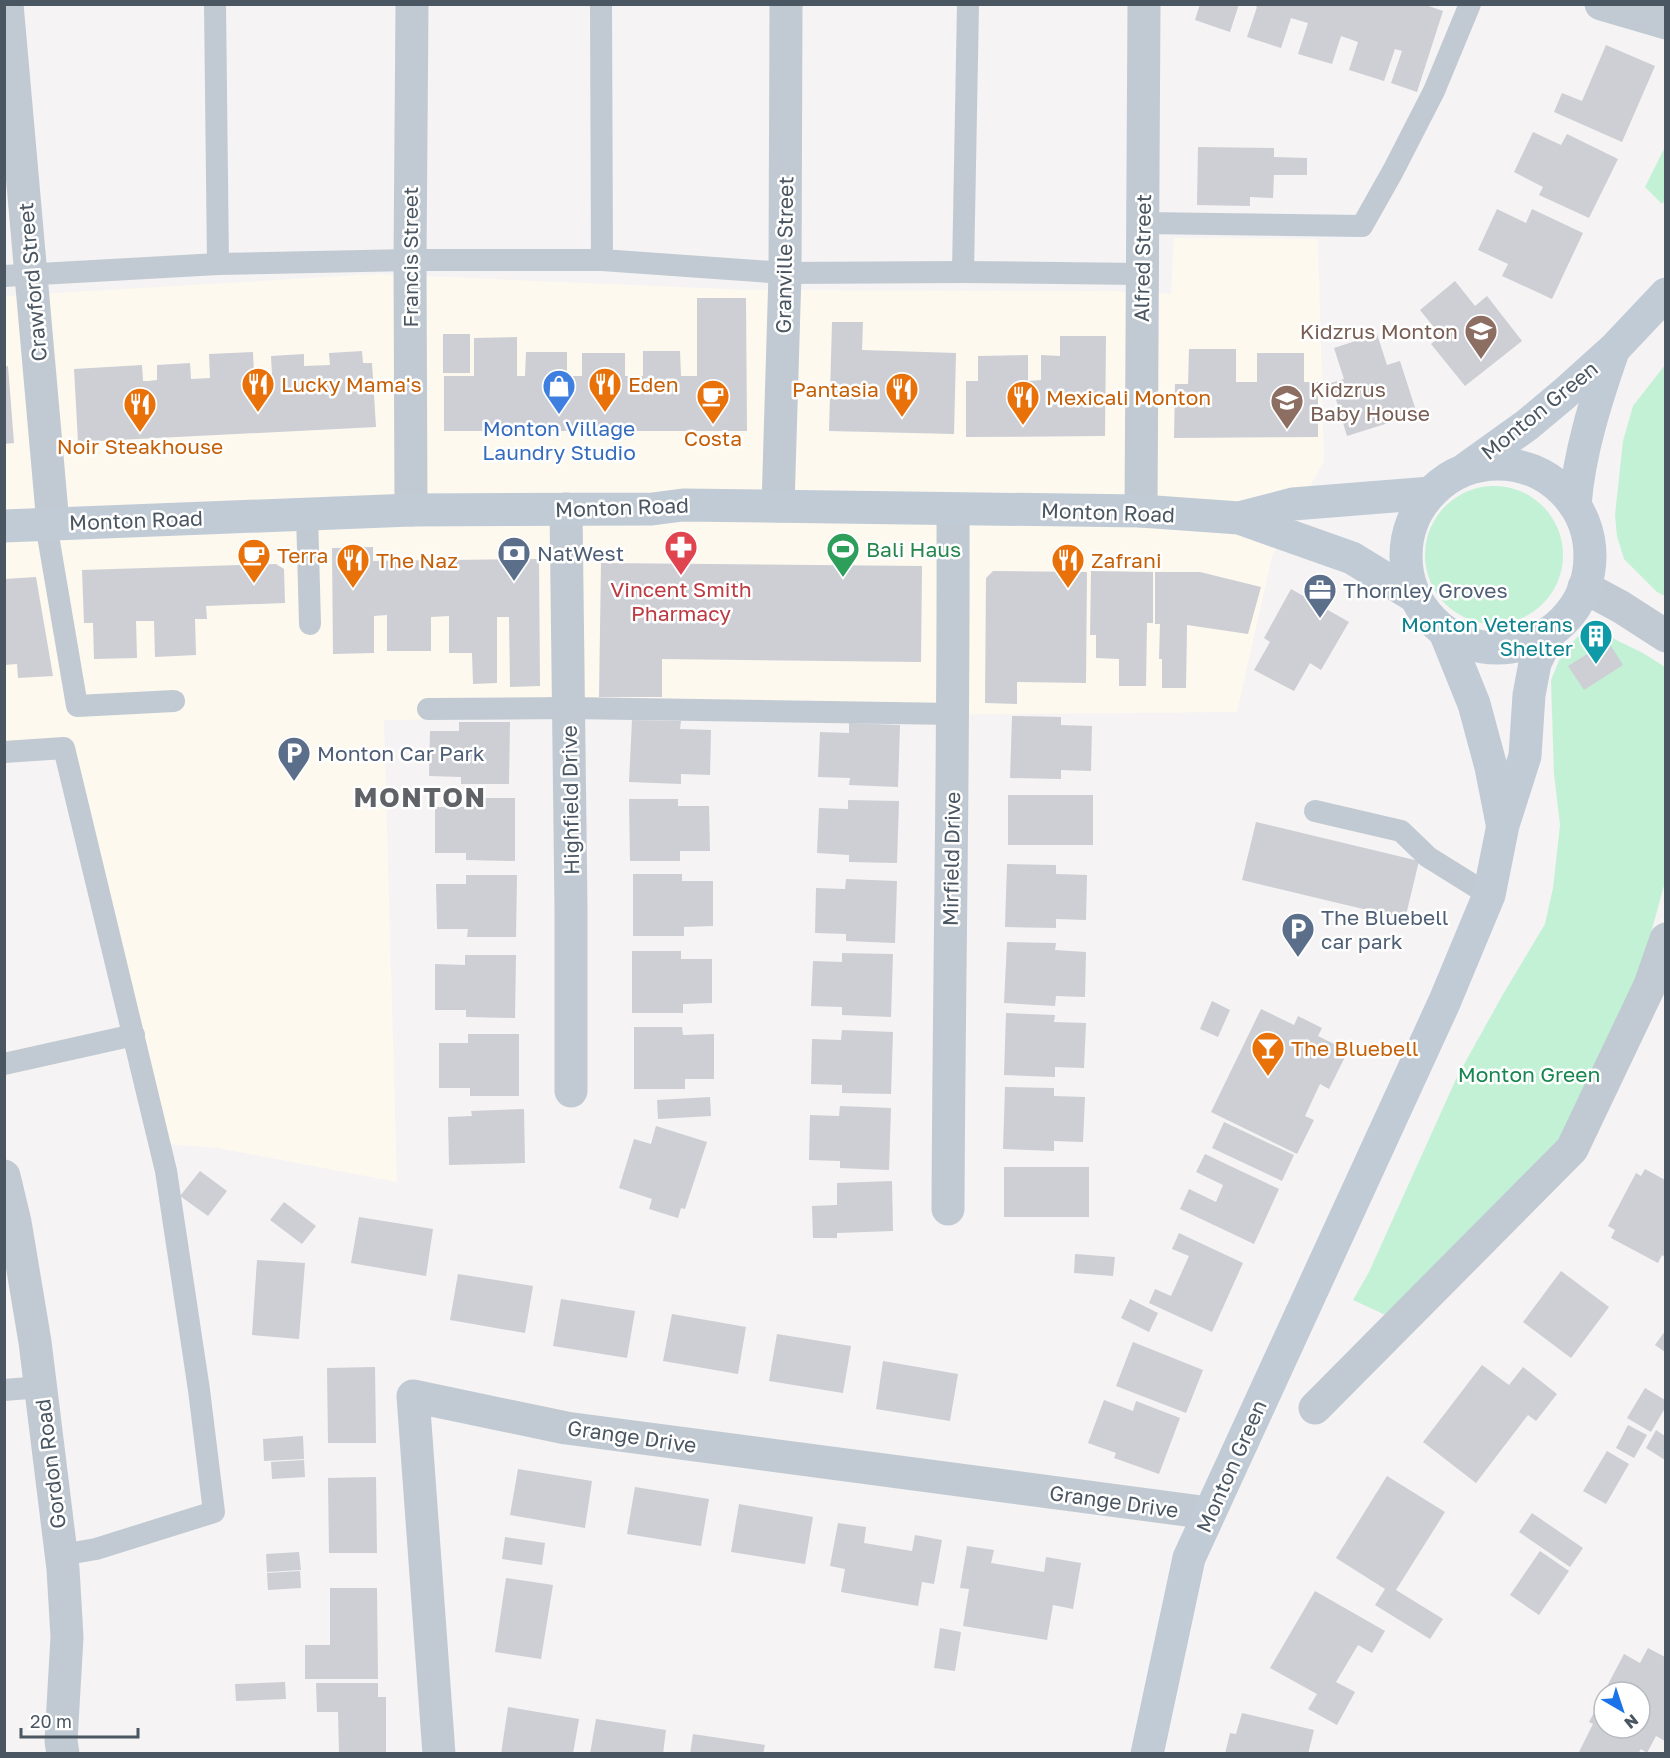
<svg xmlns="http://www.w3.org/2000/svg" width="1670" height="1758" font-family="'Golos Text',sans-serif">
	<style>
		.commercial { fill: #fdf9ef }
		.green { fill: #c3f1d5 }
		.building { fill: #cdcfd5 }
		.lines { fill: none; stroke-linecap: round; stroke-linejoin: round }
		.lane { stroke: #c1cad2; stroke-width: 22 }
		.street { stroke: #c1cad2; stroke-width: 33 }
		.secondary { stroke: #c1cbd6; stroke-width: 33 }
		.labels { text-anchor: middle; dominant-baseline: central; stroke-width: 5; stroke-linejoin: round; paint-order: stroke }
		.street-label { font-size: 21px; fill: #4a5661; stroke: #fff }
		.education-label { font-size: 21px; fill: #785e54; stroke: #fff; text-anchor: end }
		.food-label { font-size: 21px; fill: #c56008; stroke: #fff; text-anchor: start }
		.shop-label { font-size: 21px; fill: #366cbe; stroke: #fff }
		.leisure-label { font-size: 21px; fill: #27864d; stroke: #fff; text-anchor: start }
		.service-label { font-size: 21px; fill: #4e5e75; stroke: #fff; text-anchor: start }
		.health-label { font-size: 21px; fill: #be3a42; stroke: #fff }
		.culture-label { font-size: 21px; fill: #0d838f; stroke: #fff; text-anchor: end }
		.park-label { font-size: 21px; fill: #17864f; stroke: #fff }
		.district-label { font-size: 27px; font-weight: bold; letter-spacing: 1.5px; fill: #5f6368; stroke: #fff }
	</style>
	<rect width="100%" height="100%" fill="#f5f3f3"/>
	<path class="commercial" d="M1174,238L1318,239L1324,461L1272,557L1237,712L384,720L397,1182L218,1148L166,1144L71,741L5,747V296L377,274L749,290L1113,291L1171,294Z"/>
	<g class="green">
		<path d="M1665,147V200L1662,204L1645,187Z"/>
		<path d="M1665,365V596L1657,592L1624,559L1617,536L1615,515L1623,441L1633,406Z"/>
		<circle cx="1494" cy="555" r="69"/>
		<path d="M1578,636H1608L1643,653L1665,667V882L1633,998L1557,1149L1392,1318L1353,1300L1369,1272L1457,1077L1502,996L1545,924L1553,888L1560,825L1554,774L1551,680L1561,656Z"/>
	</g>
	<g class="building">
		<path d="M1200,4H1239L1230,32L1195,20Z"/>
		<path d="M1252,4H1423L1443,11L1417,92L1391,83L1402,51L1395,49L1384,81L1349,70L1358,42L1341,36L1332,64L1298,54L1308,23L1291,18L1281,48L1247,37L1257,7Z"/>
		<path d="M1606,45L1655,66L1622,142L1554,112L1562,93L1582,101Z"/>
		<path d="M1533,132L1561,145L1567,134L1618,159L1589,218L1539,195L1543,187L1514,172Z"/>
		<path d="M1198,147L1274,148V157L1307,158V175H1274L1273,198L1250,197V206L1197,205Z"/>
		<path d="M1497,209L1526,223L1532,209L1583,233L1552,299L1502,276L1508,264L1478,250Z"/>
		<path d="M1455,281L1475,306L1487,296L1522,341L1465,386L1431,344L1441,336L1420,310Z"/>
		<path d="M697,298H746L747,431H444V376H474V338L517,337V376H525L526,352H567V376H582V353H625V376H643V351H680L681,376H697Z"/>
		<path d="M832,322H863L862,350L956,353L954,434L829,431Z"/>
		<rect x="443" y="334" width="27" height="39"/>
		<path d="M1377,334L1387,365L1400,361L1417,414L1347,436L1331,383L1344,379L1334,348Z"/>
		<path d="M1060,336H1106L1105,436L966,437V381H978V356L1028,355V381L1041,380V355L1060,356Z"/>
		<path d="M1189,349H1236V382H1257V353H1304V382H1318V437L1174,438L1175,384H1188Z"/>
		<path d="M362,351L363,363H372L376,427L78,442L74,369L142,365L143,381H148L157,380V365L190,363L191,379L210,378L209,354L253,352L254,375H272L271,356L304,354V366L330,365L329,353Z"/>
		<path d="M8,366L14,443L4,444V367Z"/>
		<path d="M373,547V561L539,559L540,686L510,687L509,617H497V683L473,684L472,653H449V616L431,617V651H387V615L374,616V653L333,654L332,548Z"/>
		<path d="M601,563L922,566L921,662L662,659V697H599Z"/>
		<path d="M276,564L284,569L285,603L206,606L207,619H195L196,655L155,657L154,621H136L137,658L94,659L93,623H84L82,570Z"/>
		<path d="M993,571L1087,572L1086,683L1017,682V704L985,703L986,578Z"/>
		<path d="M1091,571L1153,572V623H1147L1146,686H1119V659L1096,658V635H1090Z"/>
		<path d="M1155,572H1200L1261,587L1248,634L1187,625L1186,688H1162V659H1159L1160,624H1155Z"/>
		<path d="M36,577L53,676L18,678L17,664L4,665V579Z"/>
		<path d="M1291,589L1349,622L1321,670L1310,663L1294,691L1254,670L1270,642L1264,638Z"/>
		<path d="M1608,641L1623,665L1584,690L1568,666Z"/>
		<path d="M1012,716L1061,717V725L1092,726L1091,771L1061,770V779L1010,778Z"/>
		<path d="M632,720L681,721L680,729L711,730L710,775L681,774V784L629,782Z"/>
		<path d="M459,722H510L509,784H461V777L429,776L430,731H459Z"/>
		<path d="M849,723L900,725L898,787L849,785L850,778L818,777L820,732L849,733Z"/>
		<rect x="1008" y="795" width="85" height="50"/>
		<path d="M464,798H515V861L466,860V853H435V807H464Z"/>
		<path d="M629,799H678V806H709L710,851H680V861H630Z"/>
		<path d="M848,800L899,801L897,863L849,862V855L817,853L819,808L848,809Z"/>
		<path d="M1256,822L1419,861L1405,919L1242,880Z"/>
		<path d="M1007,864L1056,865V874L1087,875L1086,920L1056,919V928L1005,927Z"/>
		<path d="M633,874H682V881H713V926L684,927V936H633Z"/>
		<path d="M466,875H517L516,937H467L468,929H437L436,884H466Z"/>
		<path d="M846,879L897,881L895,943L846,941V934L815,933L816,888L845,889Z"/>
		<path d="M1007,942L1056,943L1055,950L1086,952L1085,997L1056,996L1055,1006L1004,1003Z"/>
		<path d="M632,951H681V959H712V1003L683,1004V1013H632Z"/>
		<path d="M842,953L893,954L891,1017L842,1015V1007L811,1006L813,961L842,962Z"/>
		<path d="M465,955H516L515,1018L466,1017V1010H435V964L465,965Z"/>
		<path d="M1212,1001L1230,1010L1218,1037L1200,1029Z"/>
		<path d="M1261,1009L1294,1025L1298,1016L1322,1028L1318,1036L1348,1051L1329,1089L1320,1084L1305,1116L1314,1120L1297,1154L1211,1112Z"/>
		<path d="M1006,1013L1055,1015L1054,1022L1086,1023L1084,1068L1055,1067V1077L1004,1075Z"/>
		<path d="M634,1027H682L683,1035L714,1034V1079H685V1089H634Z"/>
		<path d="M842,1030L893,1032L891,1094L842,1093V1085L811,1084L812,1039L841,1040Z"/>
		<path d="M468,1034H519V1096H470V1088H439V1043H468Z"/>
		<path d="M1005,1087L1054,1088V1096L1085,1097L1083,1142L1054,1141V1151L1003,1149Z"/>
		<path d="M710,1097L711,1116L658,1119L657,1100Z"/>
		<path d="M840,1106L891,1108L889,1170L840,1168V1161L809,1160L810,1115L839,1116Z"/>
		<path d="M524,1109L525,1163L449,1165L448,1117L472,1116L471,1111Z"/>
		<path d="M1224,1122L1294,1155L1282,1181L1212,1148Z"/>
		<path d="M656,1126L707,1142L685,1209L681,1208L678,1218L649,1209L652,1199L619,1188L634,1139L651,1144Z"/>
		<path d="M1205,1154L1279,1189L1254,1244L1180,1209L1189,1189L1216,1202L1223,1185L1196,1172Z"/>
		<rect x="1004" y="1167" width="85" height="50"/>
		<path d="M1645,1169L1665,1180V1257L1662,1255L1658,1263L1611,1238L1615,1230L1608,1226L1636,1173L1641,1176Z"/>
		<path d="M200,1171L227,1191L208,1216L180,1196Z"/>
		<path d="M892,1181L893,1231L837,1233V1238H813L812,1206L837,1205V1183Z"/>
		<path d="M284,1202L316,1226L302,1244L270,1220Z"/>
		<path d="M359,1217L433,1229L426,1276L351,1263Z"/>
		<path d="M1179,1233L1243,1263L1212,1332L1149,1303L1155,1289L1171,1296L1189,1256L1172,1249Z"/>
		<path d="M1075,1254L1115,1257L1113,1276L1074,1273Z"/>
		<path d="M257,1260L305,1263L299,1339L252,1335Z"/>
		<path d="M1561,1271L1609,1307L1571,1358L1523,1322Z"/>
		<path d="M458,1274L533,1286L525,1333L450,1320Z"/>
		<path d="M561,1299L635,1311L627,1358L553,1346Z"/>
		<path d="M1130,1299L1158,1313L1149,1332L1121,1318Z"/>
		<path d="M672,1314L746,1327L738,1374L663,1361Z"/>
		<path d="M1665,1331V1352L1655,1345Z"/>
		<path d="M777,1334L851,1346L843,1393L769,1381Z"/>
		<path d="M1133,1342L1203,1370L1186,1413L1116,1386Z"/>
		<path d="M883,1361L958,1374L950,1421L876,1409Z"/>
		<path d="M1482,1365L1509,1385L1523,1367L1557,1394L1536,1421L1528,1415L1476,1483L1423,1442Z"/>
		<path d="M375,1367L376,1443H328L327,1368Z"/>
		<path d="M1645,1388L1665,1400V1408L1651,1432L1627,1418Z"/>
		<path d="M1104,1400L1133,1411L1136,1401L1180,1418L1159,1474L1114,1458L1116,1453L1088,1443Z"/>
		<path d="M1628,1425L1647,1435L1634,1458L1616,1448Z"/>
		<path d="M1656,1430L1665,1436V1460L1646,1448Z"/>
		<path d="M303,1436L304,1459L264,1461L263,1439Z"/>
		<path d="M1607,1451L1629,1464L1606,1504L1583,1491Z"/>
		<path d="M304,1460L305,1477L272,1479L271,1462Z"/>
		<path d="M518,1469L592,1481L585,1528L510,1515Z"/>
		<path d="M1387,1476L1445,1512L1396,1590L1443,1619L1430,1639L1375,1605L1385,1589L1336,1558Z"/>
		<path d="M376,1477L377,1553H329L328,1478Z"/>
		<path d="M635,1487L709,1499L701,1546L627,1534Z"/>
		<path d="M739,1504L813,1517L805,1564L731,1552Z"/>
		<path d="M1532,1513L1583,1548L1570,1567L1519,1532Z"/>
		<path d="M838,1523L866,1527L864,1543L912,1551L915,1535L942,1540L934,1584L922,1582L918,1606L841,1592L845,1569L830,1566Z"/>
		<path d="M505,1537L545,1543L542,1565L502,1559Z"/>
		<path d="M967,1546L994,1550L991,1563L1044,1572L1046,1557L1081,1563L1073,1609L1053,1605L1047,1640L963,1626L969,1589L960,1588Z"/>
		<path d="M1540,1551L1569,1571L1539,1615L1510,1595Z"/>
		<path d="M299,1552L301,1570L267,1572L266,1554Z"/>
		<path d="M300,1571L301,1588L268,1590L267,1573Z"/>
		<path d="M506,1578L553,1585L541,1659L495,1652Z"/>
		<path d="M330,1588H377L378,1679H305V1645H330Z"/>
		<path d="M1315,1591L1385,1631L1372,1653L1358,1645L1336,1682L1355,1692L1337,1725L1308,1709L1317,1694L1270,1668Z"/>
		<path d="M940,1628L961,1632L955,1671L934,1668Z"/>
		<path d="M1648,1648L1665,1657V1741L1656,1736L1647,1753L1641,1749L1638,1754H1578L1593,1724L1589,1722L1604,1693V1728H1640V1692H1604L1624,1654L1640,1663Z"/>
		<path d="M285,1682L286,1699L236,1701L235,1684Z"/>
		<path d="M316,1683H378V1697H386V1754H339L338,1712H317Z"/>
		<path d="M508,1707L579,1719L573,1754H501Z"/>
		<path d="M1242,1713L1314,1730L1308,1754H1225L1230,1733L1236,1734Z"/>
		<path d="M596,1719L666,1730L663,1754H590Z"/>
		<path d="M693,1734L765,1745L763,1754H690Z"/>
	</g>
	<g class="lines">
		<g class="lane">
			<path d="M215,4L218,264"/>
			<path d="M601,4L602,260"/>
			<path d="M1143,223L1362,226L1393,171L1434,91L1470,4"/>
			<path d="M963,272L968,4"/>
			<path d="M4,276L218,264L410,260H602L785,273L963,272L1141,274"/>
			<path d="M307,514L310,624"/>
			<path d="M46,524L77,706L174,701"/>
			<path d="M428,709L569,708L954,714"/>
			<path d="M4,752L64,748L166,1171L199,1390L214,1512L96,1549L61,1555"/>
			<path d="M1315,811L1401,831L1428,857L1489,895"/>
			<path d="M4,1064L134,1035"/>
			<path d="M4,1390L41,1387"/>
		</g>
		<g class="street">
			<path d="M7,4L53,524"/>
			<path d="M1601,4L1666,23"/>
			<path d="M778,506L785,273L786,4"/>
			<path d="M566,509L571,908V1091"/>
			<path d="M411,510L410,260L412,4"/>
			<path d="M1141,511L1144,4"/>
			<path d="M1584,587L1621,607L1666,636"/>
			<path d="M4,1176L15,1222L35,1342L63,1569L67,1637L61,1741L63,1754"/>
			<path d="M948,1209C949,976 954,743 953,510"/>
			<path d="M1315,1408L1572,1149L1650,985L1666,939"/>
			<path d="M439,1754L413,1396L566,1428L1209,1513"/>
		</g>
		<g class="secondary">
			<circle cx="1498" cy="556" r="92"/>
			<path d="M1467,468L1527,425L1564,394L1614,349L1666,294"/>
			<path d="M1575,505C1579,453 1596,400 1613,351"/>
			<path d="M1239,518L1293,504L1431,493"/>
			<path d="M4,526L411,510L652,509L683,505L1141,511L1239,518L1352,558L1414,596"/>
			<path d="M1445,632L1474,704L1491,767L1502,823"/>
			<path d="M1147,1754L1189,1558L1444,1003L1489,895L1503,825L1525,756L1529,695L1535,663L1550,632"/>
		</g>
	</g>
	<defs>
		<symbol id="school-pin" viewBox="-11 -11 22 30"><path d="M0 17L-7.5 6A9.5 9.5 0 1 1 7.5 6Z" fill="#8d6e63" stroke="#fff"/><path d="M0-5L7-2L0 1L-7-2ZM-4 1L0 2.5L4 1V4Q0 6-4 4Z" fill="#fff"/></symbol>
		<symbol id="restaurant-pin" viewBox="-11 -11 22 30"><path d="M0 17L-7.5 6A9.5 9.5 0 1 1 7.5 6Z" fill="#e8710a" stroke="#fff"/><path d="M-5-6h1v4h1v-4h1v4h1v-4h1v5L-1.5 .5V6h-2V.5L-5-1ZM5-6V6H3V1.5H1.5Q1.5-4 5-6Z" fill="#fff"/></symbol>
		<symbol id="shop-pin" viewBox="-11 -11 22 30"><path d="M0 17L-7.5 6A9.5 9.5 0 1 1 7.5 6Z" fill="#3f7fe0" stroke="#fff"/><path d="M-5-2.5h2.3a2.7 3.5 0 0 1 5.4 0H5L5.5 6h-11ZM-1.5-2.5h3a1.5 2.3 0 0 0-3 0Z" fill="#fff"/></symbol>
		<symbol id="cafe-pin" viewBox="-11 -11 22 30"><path d="M0 17L-7.5 6A9.5 9.5 0 1 1 7.5 6Z" fill="#e8710a" stroke="#fff"/><path d="M-5.5-4.5H6V0H3Q3 3.5 0 3.5H-2.5Q-5.5 3.5-5.5 0ZM3-3.2v2h1.7v-2ZM-6 4.5H4V6H-6Z" fill="#fff"/></symbol>
		<symbol id="pharmacy-pin" viewBox="-11 -11 22 30"><path d="M0 17L-7.5 6A9.5 9.5 0 1 1 7.5 6Z" fill="#e0444e" stroke="#fff"/><path d="M-2-6h4v4h4v4h-4v4h-4v-4h-4v-4h4Z" fill="#fff"/></symbol>
		<symbol id="stadium-pin" viewBox="-11 -11 22 30"><path d="M0 17L-7.5 6A9.5 9.5 0 1 1 7.5 6Z" fill="#2e9e5b" stroke="#fff"/><path d="M0-5a6.5 5 0 1 0 0 10a6.5 5 0 1 0 0-10ZM-3.5-1.8h7v3.6h-7Z" fill="#fff"/></symbol>
		<symbol id="bank-pin" viewBox="-11 -11 22 30"><path d="M0 17L-7.5 6A9.5 9.5 0 1 1 7.5 6Z" fill="#5c6f8a" stroke="#fff"/><path d="M-6-4H6V4H-6ZM0-2.3a2.3 2.3 0 1 0 0 4.6a2.3 2.3 0 1 0 0-4.6Z" fill="#fff"/></symbol>
		<symbol id="office-pin" viewBox="-11 -11 22 30"><path d="M0 17L-7.5 6A9.5 9.5 0 1 1 7.5 6Z" fill="#5c6f8a" stroke="#fff"/><path d="M-6-3h4V-5.5h4V-3h4V5H-6ZM-1-4.5V-3h2v-1.5ZM-6 0V1H6V0Z" fill="#fff"/></symbol>
		<symbol id="building-pin" viewBox="-11 -11 22 30"><path d="M0 17L-7.5 6A9.5 9.5 0 1 1 7.5 6Z" fill="#0f9aa8" stroke="#fff"/><path d="M-4-6H4V6H1V3H-1V6H-4ZM-2.5-4.3h1.7v1.8h-1.7ZM.8-4.3h1.7v1.8H.8ZM-2.5-1h1.7V.8h-1.7ZM.8-1h1.7V.8H.8Z" fill="#fff"/></symbol>
		<symbol id="parking-pin" viewBox="-11 -11 22 30"><path d="M0 17L-7.5 6A9.5 9.5 0 1 1 7.5 6Z" fill="#5c6f8a" stroke="#fff"/><path d="M-3.5-5.5H1a3.5 3.5 0 0 1 0 7H-1V5.5H-3.5ZM-1-3.4V-.6H.8a1.4 1.4 0 0 0 0-2.8Z" fill="#fff"/></symbol>
		<symbol id="bar-pin" viewBox="-11 -11 22 30"><path d="M0 17L-7.5 6A9.5 9.5 0 1 1 7.5 6Z" fill="#e8710a" stroke="#fff"/><path d="M-6-5H6L.8 .8V4.5H3.5V6h-7V4.5H-.8V.8Z" fill="#fff"/></symbol>
	</defs>
	<g fill-rule="evenodd">
		<use href="#school-pin" x="1462" y="312" width="38" height="52"/>
		<use href="#restaurant-pin" x="239" y="365" width="38" height="52"/>
		<use href="#restaurant-pin" x="586" y="365" width="38" height="52"/>
		<use href="#shop-pin" x="540" y="367" width="38" height="52"/>
		<use href="#restaurant-pin" x="883" y="370" width="38" height="52"/>
		<use href="#cafe-pin" x="694" y="377" width="38" height="52"/>
		<use href="#restaurant-pin" x="1004" y="378" width="38" height="52"/>
		<use href="#school-pin" x="1268" y="382" width="38" height="52"/>
		<use href="#restaurant-pin" x="121" y="385" width="38" height="52"/>
		<use href="#pharmacy-pin" x="662" y="528" width="38" height="52"/>
		<use href="#stadium-pin" x="824" y="530" width="38" height="52"/>
		<use href="#bank-pin" x="495" y="534" width="38" height="52"/>
		<use href="#cafe-pin" x="235" y="536" width="38" height="52"/>
		<use href="#restaurant-pin" x="334" y="541" width="38" height="52"/>
		<use href="#restaurant-pin" x="1049" y="541" width="38" height="52"/>
		<use href="#office-pin" x="1301" y="571" width="38" height="52"/>
		<use href="#building-pin" x="1577" y="617" width="38" height="52"/>
		<use href="#parking-pin" x="275" y="734" width="38" height="52"/>
		<use href="#parking-pin" x="1279" y="910" width="38" height="52"/>
		<use href="#bar-pin" x="1249" y="1029" width="38" height="52"/>
	</g>
	<g class="labels">
		<g class="street-label">
			<text transform="translate(784 255) rotate(-89)">Granville Street</text>
			<text transform="translate(410 257) rotate(-90)">Francis Street</text>
			<text transform="translate(1142 258) rotate(-89)">Alfred Street</text>
			<text transform="translate(32 282) rotate(-95)">Crawford Street</text>
			<text transform="translate(1539 410) rotate(-39)">Monton Green</text>
			<text transform="translate(622 507) rotate(-2)">Monton Road</text>
			<text transform="translate(1108 512) rotate(2)">Monton Road</text>
			<text transform="translate(136 520) rotate(-2)">Monton Road</text>
			<text transform="translate(570 800) rotate(-91)">Highfield Drive</text>
			<text transform="translate(951 859) rotate(-89)">Mirfield Drive</text>
			<text transform="translate(632 1436) rotate(8)">Grange Drive</text>
			<text transform="translate(50 1464) rotate(-97)">Gordon Road</text>
			<text transform="translate(1231 1466) rotate(-66)">Monton Green</text>
			<text transform="translate(1114 1501) rotate(8)">Grange Drive</text>
		</g>
		<g class="education-label">
			<text x="1458" y="331">Kidzrus Monton</text>
			<text x="1310" y="389" text-anchor="start">Kidzrus<tspan x="1310" dy="24">Baby House</tspan></text>
		</g>
		<g class="food-label">
			<text x="281" y="384">Lucky Mama's</text>
			<text x="628" y="384">Eden</text>
			<text x="879" y="389" text-anchor="end">Pantasia</text>
			<text x="1046" y="397">Mexicali Monton</text>
			<text x="713" y="438" text-anchor="middle">Costa</text>
			<text x="140" y="446" text-anchor="middle">Noir Steakhouse</text>
			<text x="277" y="555">Terra</text>
			<text x="376" y="560">The Naz</text>
			<text x="1091" y="560">Zafrani</text>
			<text x="1291" y="1048">The Bluebell</text>
		</g>
		<g class="shop-label">
			<text x="559" y="428">Monton Village<tspan x="559" dy="24">Laundry Studio</tspan></text>
		</g>
		<g class="leisure-label">
			<text x="866" y="549">Bali Haus</text>
		</g>
		<g class="service-label">
			<text x="537" y="553">NatWest</text>
			<text x="1343" y="590">Thornley Groves</text>
			<text x="317" y="753">Monton Car Park</text>
			<text x="1321" y="917">The Bluebell<tspan x="1321" dy="24">car park</tspan></text>
		</g>
		<g class="health-label">
			<text x="681" y="589">Vincent Smith<tspan x="681" dy="24">Pharmacy</tspan></text>
		</g>
		<g class="culture-label">
			<text x="1573" y="624">Monton Veterans<tspan x="1573" dy="24">Shelter</tspan></text>
		</g>
		<g class="park-label">
			<text x="1529" y="1074">Monton Green</text>
		</g>
		<g class="district-label">
			<text x="420" y="797">MONTON</text>
		</g>
	</g>
	<rect width="1670" height="1758" fill="none" stroke="#4a5661" stroke-width="12"/>
	<g transform="translate(1622 1710) rotate(141)"><circle r="28" fill="#ffffff" stroke="#b7bbc0" stroke-width="1.5"/>
	<path d="M0-4.5L10 22L0 15L-10 22Z" fill="#1a73e8"/>
	<text y="-9" font-size="16" font-weight="bold" text-anchor="middle" fill="#4a5661">N</text>
	</g>
	<path d="M21 1728v9h117v-9" fill="none" stroke="#4a5661" stroke-width="3"/>
	<text x="30" y="1728" font-size="18" fill="#4a5661" stroke="#ffffff" stroke-width="4.5" paint-order="stroke">20 m</text>
</svg>
